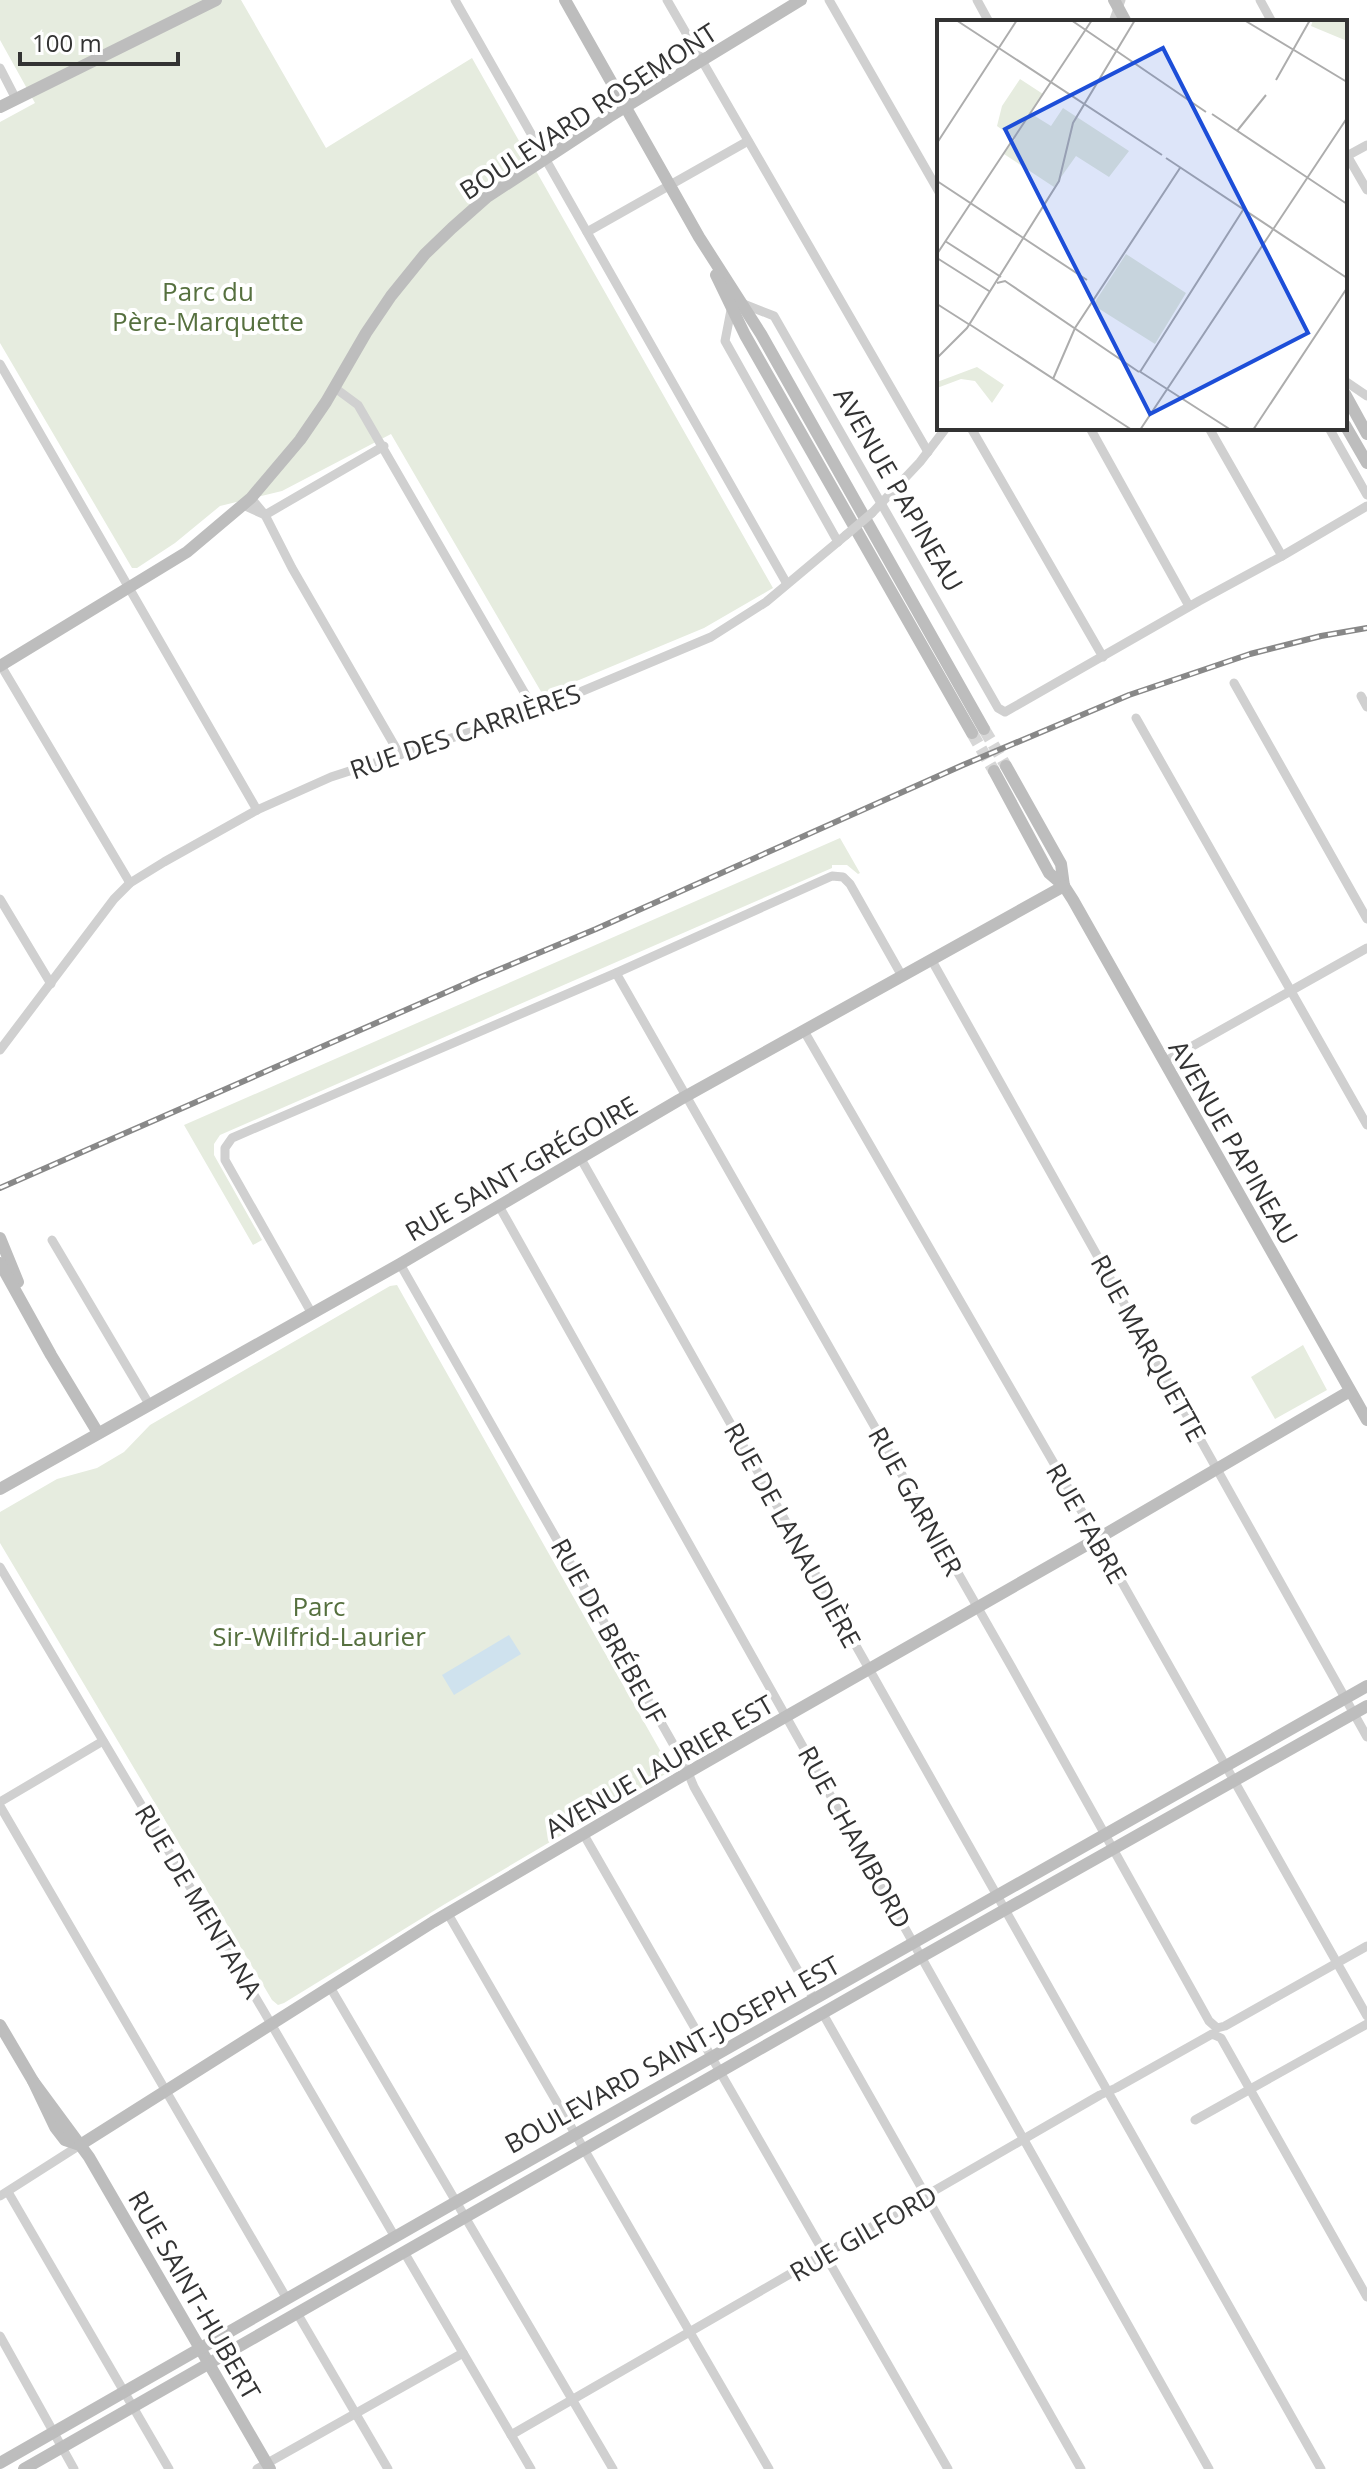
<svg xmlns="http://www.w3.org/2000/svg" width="1367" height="2469" font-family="'Open Sans',sans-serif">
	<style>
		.green { fill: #e6ecdf }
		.water { fill: #cfe2ee }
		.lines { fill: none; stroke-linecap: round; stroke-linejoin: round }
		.secondary-tunnel { stroke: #d6d6d6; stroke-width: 12; stroke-dasharray: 12 6; stroke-linecap: butt }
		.street { stroke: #d0d0d0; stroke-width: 9 }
		.secondary { stroke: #bdbdbd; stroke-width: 12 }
		.rail-casing { stroke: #888; stroke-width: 6 }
		.rail { stroke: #fff; stroke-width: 3; stroke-dasharray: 9; stroke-linecap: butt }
		.street-bridge { stroke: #d0d0d0; stroke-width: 9 }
		.labels { text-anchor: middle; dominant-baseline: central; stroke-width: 8; stroke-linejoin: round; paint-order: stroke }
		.street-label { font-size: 26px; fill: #333; stroke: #fff }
		.park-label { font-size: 26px; fill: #56703f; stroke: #fff }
		.inset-road { fill: none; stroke: #adadad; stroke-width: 2 }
		.view { fill: #1d4ed8; fill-opacity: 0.15; stroke: #1d4ed8; stroke-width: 4 }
		.inset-edge { fill: none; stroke: #333; stroke-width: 4 }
	</style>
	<rect width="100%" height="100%" fill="#fff"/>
	<g class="green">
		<path d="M0,0H241L326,148L472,58L773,588L704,628L543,695L391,434L282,491L220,506L175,543L137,568H132L0,343V122L35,103L0,40Z"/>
		<path d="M840,838L860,873L858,874L847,865H832V868L220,1135L214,1144V1155L262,1240L253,1245L184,1125Z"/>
		<path d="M397,1285L670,1768L667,1773L445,1904L284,2003L278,2005L272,2000L0,1543V1512L57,1479L97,1468L124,1452L150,1425L390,1286Z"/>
		<path d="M1303,1345L1327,1390L1275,1419L1251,1377Z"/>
	</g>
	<path class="water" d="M509,1635L521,1654L454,1695L442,1675Z"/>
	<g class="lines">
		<g class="secondary-tunnel">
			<path d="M984,729L1006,766"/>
			<path d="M972,733L994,771"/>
		</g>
		<g class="street">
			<path d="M455,0L787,584"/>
			<path d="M667,0L928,452"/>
			<path d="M829,0L939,192"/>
			<path d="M977,0L989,22"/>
			<path d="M1260,0L1272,22"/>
			<path d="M1113,22L1121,0"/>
			<path d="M0,68L16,99"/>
			<path d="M1345,152L1367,190"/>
			<path d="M1345,157L1367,145"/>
			<path d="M587,232L748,141"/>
			<path d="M741,303L774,316L998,708L1005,712L1199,601L1282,556L1367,506"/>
			<path d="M731,310L725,341L838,542"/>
			<path d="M0,364L257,810"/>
			<path d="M1345,381L1367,396"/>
			<path d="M335,388L358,405L535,711"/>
			<path d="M971,428L1103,657"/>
			<path d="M1090,428L1189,606"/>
			<path d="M1209,428L1282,556"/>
			<path d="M1329,428L1367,495"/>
			<path d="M251,498L265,515L292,568L400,755"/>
			<path d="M243,505L265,515L384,446"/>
			<path d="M872,513L920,462L946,428"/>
			<path d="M0,664L130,883"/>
			<path d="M1234,683L1367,919"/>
			<path d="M1361,696L1367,707"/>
			<path d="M1136,718L1367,1125"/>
			<path d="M0,899L51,984"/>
			<path d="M931,959L1367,1737"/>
			<path d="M616,973L1011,1666L1209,2021L1217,2028L1225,2026L1367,1946"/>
			<path d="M804,1031L1089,1524L1367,2016"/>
			<path d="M0,1050L114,899L130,883L164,862L257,810L331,777L535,711L711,637L766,602L846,535"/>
			<path d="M1164,1062L1367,948"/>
			<path d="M581,1159L1321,2469"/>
			<path d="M499,1206L1209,2469"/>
			<path d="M52,1240L149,1404"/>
			<path d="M400,1264L684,1763L694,1787L814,1999"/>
			<path d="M311,1312L225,1160V1148L232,1138L616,973L832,876L843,877L850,884L902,976"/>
			<path d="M0,1567L263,2010L395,2237"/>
			<path d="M0,1802L103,1741"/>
			<path d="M0,1806L287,2299"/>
			<path d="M584,1835L948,2469"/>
			<path d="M448,1914L769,2469"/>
			<path d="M330,1987L613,2469"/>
			<path d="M823,2014L1081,2469"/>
			<path d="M1195,2120L1367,2024"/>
			<path d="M8,2192L169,2469"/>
			<path d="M0,2196L80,2145"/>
			<path d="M404,2252L531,2469"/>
			<path d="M297,2313L388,2469"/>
			<path d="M0,2336L74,2469"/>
			<path d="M511,2435C707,2321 904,2209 1100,2095L1116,2088L1212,2034L1221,2038L1367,2297"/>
			<path d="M257,2469L463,2353"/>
		</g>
		<g class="secondary">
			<path d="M565,0L699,237L761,334L984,729"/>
			<path d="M1114,0L1126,22"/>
			<path d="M0,107L216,0"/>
			<path d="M716,275L745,335L972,733"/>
			<path d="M1345,394L1367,434"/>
			<path d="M1345,425L1367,463"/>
			<path d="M0,666L187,552L251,498L300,440L326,402L366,333L391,296L425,254L452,228L487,197L609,117L801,0"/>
			<path d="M1006,766L1061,864L1064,886"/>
			<path d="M994,771L1049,873L1064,886L1073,900L1367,1420"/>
			<path d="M0,1238L18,1282"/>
			<path d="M0,1263L51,1355L98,1433"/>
			<path d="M0,1489L400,1264L679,1100L1064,886"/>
			<path d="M0,2025L33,2081L55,2127L65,2140L77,2144"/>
			<path d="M33,2081L89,2157L270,2469"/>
			<path d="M80,2145L433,1922L699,1766L1097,1539L1350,1391"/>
			<path d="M0,2463L456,2202L1367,1686"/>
			<path d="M24,2469L921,1957L1367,1706"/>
		</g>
		<defs>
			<path id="rail" d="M0,1188L481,977L596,929L963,765L1129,695L1250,654L1321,636L1367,628"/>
		</defs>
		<use href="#rail" class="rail-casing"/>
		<use href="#rail" class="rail"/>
		<path class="street-bridge" d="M846,535L872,513"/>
	</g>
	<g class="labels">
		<g class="street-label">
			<text transform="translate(588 111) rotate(-33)">BOULEVARD ROSEMONT</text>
			<text transform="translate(899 489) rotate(60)">AVENUE PAPINEAU</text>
			<text transform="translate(465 731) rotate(-19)">RUE DES CARRIÈRES</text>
			<text transform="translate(1234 1142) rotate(60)">AVENUE PAPINEAU</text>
			<text transform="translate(521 1168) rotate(-30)">RUE SAINT-GRÉGOIRE</text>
			<text transform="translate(1149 1348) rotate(61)">RUE MARQUETTE</text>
			<text transform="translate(916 1501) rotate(61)">RUE GARNIER</text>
			<text transform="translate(1087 1523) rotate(60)">RUE FABRE</text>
			<text transform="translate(793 1535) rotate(61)">RUE DE LANAUDIÈRE</text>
			<text transform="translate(609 1631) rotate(61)">RUE DE BRÉBEUF</text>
			<text transform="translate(659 1766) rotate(-30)">AVENUE LAURIER EST</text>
			<text transform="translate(855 1837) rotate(61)">RUE CHAMBORD</text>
			<text transform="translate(199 1901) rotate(59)">RUE DE MENTANA</text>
			<text transform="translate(672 2054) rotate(-29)">BOULEVARD SAINT-JOSEPH EST</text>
			<text transform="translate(863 2233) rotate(-30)">RUE GILFORD</text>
			<text transform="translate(195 2295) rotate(60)">RUE SAINT-HUBERT</text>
		</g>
		<g class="park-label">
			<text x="208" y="291">Parc du<tspan x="208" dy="30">Père-Marquette</tspan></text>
			<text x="319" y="1606">Parc<tspan x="319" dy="30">Sir-Wilfrid-Laurier</tspan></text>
		</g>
	</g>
	<g transform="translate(937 20)">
		<rect width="410" height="410" fill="#fff"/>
		<path d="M376,0H410V21L374,6ZM83,59L106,74L93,93L114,106L126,88L192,131L172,157L139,136L117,167L67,134L78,119L60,106L65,86ZM189,234L249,273L218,324L156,285ZM40,347L67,365L55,383L38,361L24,359L0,368V362Z" fill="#e6ecdf"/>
		<path class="inset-road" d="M19,0L225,135M134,0L269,92M307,0L410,62M339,60L373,0M275,94L410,184M300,111L329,75M0,123L80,0M229,138L410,258M0,161L150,260M8,221L64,257M0,234L155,0M0,238L52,271M60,263L68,261L202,352M0,284L33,305M32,304L195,410M0,338L30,308L122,161L136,103L198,0M202,351L294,410M203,352L306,190M116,359L138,308L243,148M203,410L410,98M316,410L410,268"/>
		<path class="view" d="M226,28L371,313L213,394L68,109Z"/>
		<rect width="410" height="410" class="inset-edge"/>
	</g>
	<path d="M20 52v12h158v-12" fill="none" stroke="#333333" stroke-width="4"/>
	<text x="32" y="52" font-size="24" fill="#333333" stroke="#ffffff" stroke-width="6" paint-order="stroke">100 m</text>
</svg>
